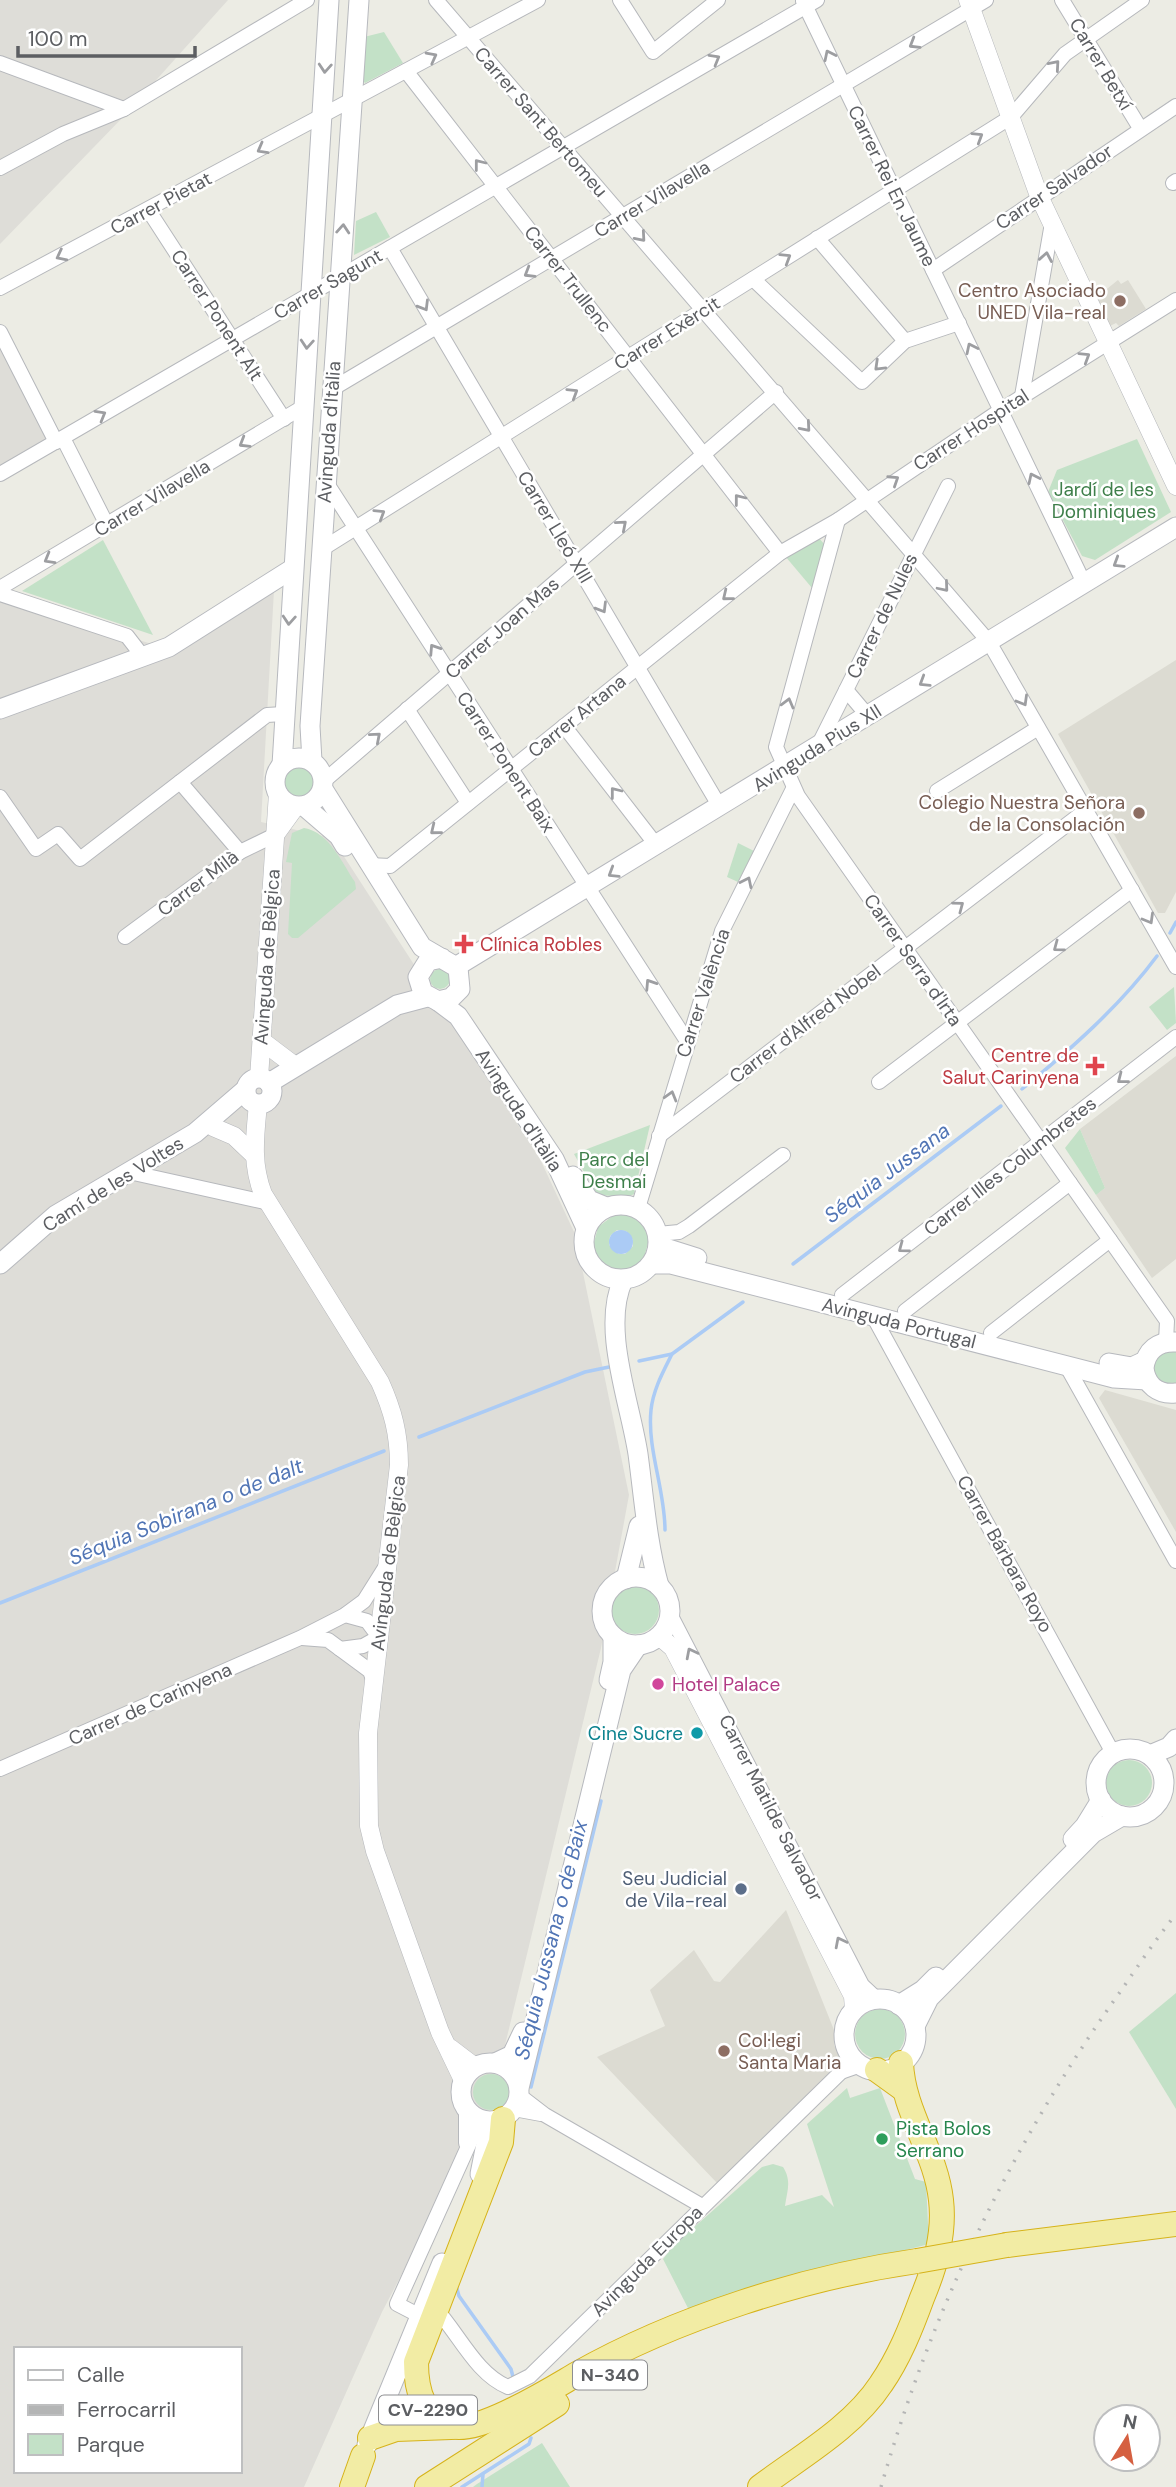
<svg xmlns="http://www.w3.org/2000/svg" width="1176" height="2487" font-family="'DM Sans',sans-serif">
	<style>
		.industrial { fill: #deddd8; fill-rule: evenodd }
		.education { fill: #dcdbd2 }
		.green { fill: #c3e1c7; fill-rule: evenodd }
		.water { fill: #abcbf5 }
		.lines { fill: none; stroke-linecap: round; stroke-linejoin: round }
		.stream { stroke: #abcbf5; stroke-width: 3.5 }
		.minor-casing { stroke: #b6b8bc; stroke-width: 16 }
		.tertiary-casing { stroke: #b6b8bc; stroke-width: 19 }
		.secondary-casing { stroke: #b7b9be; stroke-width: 21 }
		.trunk-casing { stroke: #d6b31a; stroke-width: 26 }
		.minor { stroke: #fff; stroke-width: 14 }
		.tertiary { stroke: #fff; stroke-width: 18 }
		.secondary { stroke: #fff; stroke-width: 19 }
		.trunk { stroke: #f2eca4; stroke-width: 24 }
		.rail { stroke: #b4b5b5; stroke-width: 3.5; stroke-dasharray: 2 9; stroke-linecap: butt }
		.trunk-bridge-casing { stroke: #d6b31a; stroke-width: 26; stroke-linecap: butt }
		.trunk-bridge { stroke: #f2eca4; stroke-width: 24 }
		.oneway { stroke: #9d9ea1 }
		.education-dot { fill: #8d6e63; stroke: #fff; stroke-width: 2.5 }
		.health-dot { fill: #e0444e; stroke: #fff; stroke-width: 2.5 }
		.hotel-dot { fill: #d1479c; stroke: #fff; stroke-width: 2.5 }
		.culture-dot { fill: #0f9aa8; stroke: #fff; stroke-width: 2.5 }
		.service-dot { fill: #5c6f8a; stroke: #fff; stroke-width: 2.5 }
		.leisure-dot { fill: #2e9e5b; stroke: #fff; stroke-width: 2.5 }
		.labels { text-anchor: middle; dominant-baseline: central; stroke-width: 5; stroke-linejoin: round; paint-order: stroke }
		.shield { fill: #fff; stroke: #8d8e91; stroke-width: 2 }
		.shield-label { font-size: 18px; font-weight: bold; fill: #5c5e62 }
		.street-label { font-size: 19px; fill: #5c5e62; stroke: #fff }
		.education-label { font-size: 19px; fill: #785e54; stroke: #fff; text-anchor: end }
		.park-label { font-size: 19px; fill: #3e7f4a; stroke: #fff }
		.health-label { font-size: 19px; fill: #be3a42; stroke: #fff; text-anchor: start }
		.hotel-label { font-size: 19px; fill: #b23c85; stroke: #fff; text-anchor: start }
		.culture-label { font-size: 19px; fill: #0d838f; stroke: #fff; text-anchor: end }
		.service-label { font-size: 19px; fill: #4e5e75; stroke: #fff; text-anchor: end }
		.leisure-label { font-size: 19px; fill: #27864d; stroke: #fff; text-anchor: start }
		.water-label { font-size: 21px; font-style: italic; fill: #5175b5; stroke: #fff }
	</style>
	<rect width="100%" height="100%" fill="#ecece4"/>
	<g class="industrial">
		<path d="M0,0H228L123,117L0,244Z"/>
		<path d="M0,335L53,437L0,469Z"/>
		<path d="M274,590L261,822L332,838L540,1159L575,1234L629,1495L601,1648L491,2103L382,2312L304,2487H0V600L173,650ZM16,2349H240V2471H16Z"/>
	</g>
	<g class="education">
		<path d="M1118,280L1121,284L1128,280L1146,309L1119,326L1116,323L1110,326L1097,297Z"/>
		<path d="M1176,660V892L1165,913H1158L1058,734Z"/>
		<path d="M1176,1056V1259L1152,1278L1096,1195L1105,1188L1080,1129Z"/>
		<path d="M1105,1390L1176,1410V1532L1099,1398Z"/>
		<path d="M786,1910L834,2030V2045L842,2061L717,2183L597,2057L665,2026L650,1990L694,1950L714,1981L720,1982Z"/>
	</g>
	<g class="green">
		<path d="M384,32L403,63L365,83L362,80L364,37Z"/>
		<path d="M376,212L390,237L354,255L356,221Z"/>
		<path d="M1137,439L1171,512L1095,560L1082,556L1048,492L1057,470Z"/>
		<path d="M818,537L825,545L812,588L785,556Z"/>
		<path d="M103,540L153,635L22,591Z"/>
		<circle cx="299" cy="782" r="15"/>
		<path d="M304,828C329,832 342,863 355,882L356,889L298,938H292L288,934L292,863L286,862L292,833Z"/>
		<path d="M738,843L754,851L738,882L727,877Z"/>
		<circle cx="440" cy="979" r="10"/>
		<path d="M1174,987L1176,1023L1167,1030L1149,1007Z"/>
		<path d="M650,1125L634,1194L628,1197L597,1195L574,1154Z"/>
		<path d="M1080,1129L1105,1188L1096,1195L1065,1148Z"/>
		<path d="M614,1215C632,1213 644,1222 649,1239L644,1258C627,1278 599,1271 593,1246L598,1227ZM617,1230L626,1231L633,1240V1246L625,1254H619L609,1245L610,1236Z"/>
		<path d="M1168,1350L1176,1351V1384L1161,1383C1148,1370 1151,1357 1168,1350Z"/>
		<circle cx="635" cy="1610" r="24"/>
		<circle cx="1129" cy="1783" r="23"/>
		<path d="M1176,1993V2109L1129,2032Z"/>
		<circle cx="880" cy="2034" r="25"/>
		<circle cx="491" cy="2092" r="18"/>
		<path d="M847,2088L850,2098L880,2088L915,2179L926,2182L929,2244L798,2278L690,2312L663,2259L674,2245L762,2167L773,2164L783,2167C792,2181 787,2191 785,2206L822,2195L834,2207L807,2124Z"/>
		<path d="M542,2443L570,2487H473L477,2484Z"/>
	</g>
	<circle class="water" cx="621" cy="1242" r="12"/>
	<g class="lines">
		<g class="stream">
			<path d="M1170,933L1176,922"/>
			<path d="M1022,1089C1070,1050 1120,1006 1157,956"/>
			<path d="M793,1264L1001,1106"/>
			<path d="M639,1361L672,1354L743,1302"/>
			<path d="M419,1437L585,1372L609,1367"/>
			<path d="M665,1530C665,1490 647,1449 651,1410C653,1390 663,1372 672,1354"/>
			<path d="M0,1603L384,1451"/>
			<path d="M531,2087L601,1801"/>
			<path d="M456,2285L459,2296L511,2369L513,2377"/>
			<path d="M462,2487L529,2444L531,2438"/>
			<path d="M482,2487L483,2474"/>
		</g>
		<defs>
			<g id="minor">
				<path d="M436,0L989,642L1176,967"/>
				<path d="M620,0L653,52L718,0"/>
				<path d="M1062,0L1140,128"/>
				<path d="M803,1L1084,583"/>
				<path d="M0,63L124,109"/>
				<path d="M406,71L780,553"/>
				<path d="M0,168L63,134L124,109L307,0"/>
				<path d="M1173,183L1176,181"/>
				<path d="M149,211L284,419"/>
				<path d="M817,238L905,341"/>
				<path d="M390,248L720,807"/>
				<path d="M933,270L1176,106"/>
				<path d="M753,279L862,382L905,341L959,323"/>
				<path d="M0,288L538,0"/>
				<path d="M0,332L56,442"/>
				<path d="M332,389L986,0"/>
				<path d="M1022,396L1052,223"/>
				<path d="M63,438L107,525"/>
				<path d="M0,474L817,0"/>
				<path d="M326,482L687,1041"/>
				<path d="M838,520L776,747L798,796L1167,1321L1166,1342"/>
				<path d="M322,549L1011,117L1065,54L1142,0"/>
				<path d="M0,588L303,407"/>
				<path d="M0,594L127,636L144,658"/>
				<path d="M846,690L868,716"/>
				<path d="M407,709L468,803"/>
				<path d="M564,726L657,846"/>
				<path d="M818,746L948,486"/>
				<path d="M324,781L776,392"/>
				<path d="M180,782L240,852"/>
				<path d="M937,791L1038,728"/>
				<path d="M0,797L36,849L58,834L80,859L267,715L283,714"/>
				<path d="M369,865L390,866L780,553L838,520L1001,410L1176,300"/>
				<path d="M125,937L240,852L275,835"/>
				<path d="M879,1082L1132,890"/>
				<path d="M659,1136L1086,810"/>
				<path d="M129,1172L269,1203"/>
				<path d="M638,1208L722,931L793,789"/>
				<path d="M658,1234L679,1232L689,1226L783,1155"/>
				<path d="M842,1295L1176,1037"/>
				<path d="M905,1311L1070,1183"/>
				<path d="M873,1316L1113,1753"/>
				<path d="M991,1333L1110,1240"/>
				<path d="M1066,1365L1176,1561"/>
				<path d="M670,1614L862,1985L877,1999"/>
				<path d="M302,1638L328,1640L370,1671L374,1682"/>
				<path d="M340,1649L363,1646L379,1637L367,1621L345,1615"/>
				<path d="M0,1769L300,1638L345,1615L364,1601L386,1566"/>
				<path d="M841,2072L861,2065"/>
				<path d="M519,2095L545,2115L702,2206"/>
				<path d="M514,2109L541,2114"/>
				<path d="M466,2143V2110"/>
				<path d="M435,2308C459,2334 476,2374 508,2387L530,2376L841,2072L850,2054"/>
				<path d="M426,2319L397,2304L480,2120"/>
			</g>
			<g id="tertiary">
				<path d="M968,0L1039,196L1176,486"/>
				<path d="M275,835L296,806"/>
				<path d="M262,1041L295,1066"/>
				<path d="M259,1078L278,793"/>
				<path d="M258,1104C255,1136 251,1163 263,1194L380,1382C393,1411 399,1434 399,1465L368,1733L369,1826L375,1851L440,2032L463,2080"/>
				<path d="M213,1127L234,1136L254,1155"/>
				<path d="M659,1636L673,1648L853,1996L854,2010"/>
				<path d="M450,2048L475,2067"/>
			</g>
			<g id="secondary">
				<path d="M0,709L169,647L292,569"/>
				<circle cx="299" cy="782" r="24"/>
				<path d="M312,761L310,726L359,0"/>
				<path d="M282,765L329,0"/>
				<path d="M323,789L422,947L458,968L460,989L451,998L438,1001L423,993L418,977L428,961L442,958"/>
				<path d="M304,806L339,836L345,846"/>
				<path d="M457,966L1176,527"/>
				<path d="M438,1001L458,1016L554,1159L586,1228"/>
				<circle cx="259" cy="1091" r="13"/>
				<path d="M269,1083L397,1005L427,997"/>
				<path d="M573,1176L589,1200L606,1207"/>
				<circle cx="621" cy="1242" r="37"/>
				<path d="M659,1246L697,1258"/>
				<path d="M0,1264L56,1215L195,1133L245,1090"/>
				<path d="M652,1264H671L1114,1378L1147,1380"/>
				<path d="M623,1280C601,1328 630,1402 638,1454C644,1499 647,1542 659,1586"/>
				<path d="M1176,1342C1158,1341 1146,1350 1144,1368C1146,1385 1158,1395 1176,1393"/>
				<path d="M1109,1363L1132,1367L1145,1361"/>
				<circle cx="636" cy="1611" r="34"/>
				<path d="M626,1579L639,1526"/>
				<path d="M609,1680L613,1662V1636"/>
				<circle cx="1130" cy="1783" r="34"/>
				<path d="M1150,1755L1169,1747L1176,1739"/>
				<path d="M1073,1839L1085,1826L1101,1800"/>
				<circle cx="880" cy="2035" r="36"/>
				<path d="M899,2005L923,1990L936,1977"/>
				<path d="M915,2026L929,1998L1093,1833L1122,1816"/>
				<circle cx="490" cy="2092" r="29"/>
				<path d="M495,2063L512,2055L523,2032"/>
				<path d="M519,2088L621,1670L638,1645"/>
				<path d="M480,2174L486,2144L481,2120"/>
				<path d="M367,2445L442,2263"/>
			</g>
			<g id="trunk">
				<path d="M877,2070L902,2088"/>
				<path d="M503,2119L501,2142L416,2362C416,2387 422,2418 451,2426C479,2435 551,2389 577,2374C676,2318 805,2277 917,2261"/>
				<path d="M1007,2245L1176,2224"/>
				<path d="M370,2438L396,2429L451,2427"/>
				<path d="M352,2487L363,2456"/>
				<path d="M427,2487L557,2404"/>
				<path d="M760,2487C800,2457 853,2427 881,2384C899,2358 911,2328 922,2298C935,2267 945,2234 941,2200C936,2152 903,2112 901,2063"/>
			</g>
		</defs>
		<use href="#minor" class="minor-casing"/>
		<use href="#tertiary" class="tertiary-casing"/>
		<use href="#secondary" class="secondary-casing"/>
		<use href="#trunk" class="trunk-casing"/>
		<use href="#minor" class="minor"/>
		<use href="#tertiary" class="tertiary"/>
		<use href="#secondary" class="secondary"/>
		<use href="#trunk" class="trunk"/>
		<path class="rail" d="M881,2487C932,2309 1013,2142 1120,1992C1138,1966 1156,1939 1176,1914"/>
		<defs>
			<path id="trunk-bridge" d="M917,2261L1007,2245"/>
		</defs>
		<use href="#trunk-bridge" class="trunk-bridge-casing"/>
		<use href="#trunk-bridge" class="trunk-bridge"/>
	</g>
	<defs><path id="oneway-chevron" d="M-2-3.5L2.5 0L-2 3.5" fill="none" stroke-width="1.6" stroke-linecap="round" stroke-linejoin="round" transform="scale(1.75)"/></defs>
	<g class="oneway">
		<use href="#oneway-chevron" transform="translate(914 44) rotate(149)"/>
		<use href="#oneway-chevron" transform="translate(829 55) rotate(-116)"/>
		<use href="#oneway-chevron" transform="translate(432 57) rotate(-28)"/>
		<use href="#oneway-chevron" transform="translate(715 59) rotate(-30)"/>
		<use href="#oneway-chevron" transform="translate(1055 65) rotate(-49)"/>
		<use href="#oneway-chevron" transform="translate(325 68) rotate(94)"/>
		<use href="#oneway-chevron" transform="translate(978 137) rotate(-32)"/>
		<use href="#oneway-chevron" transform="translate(262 149) rotate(151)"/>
		<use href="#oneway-chevron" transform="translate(479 164) rotate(-128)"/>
		<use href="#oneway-chevron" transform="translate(343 229) rotate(-86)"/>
		<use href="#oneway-chevron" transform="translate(641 237) rotate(49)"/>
		<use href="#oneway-chevron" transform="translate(61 256) rotate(153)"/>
		<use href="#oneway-chevron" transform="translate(1046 257) rotate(-80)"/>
		<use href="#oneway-chevron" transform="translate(786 258) rotate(-32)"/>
		<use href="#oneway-chevron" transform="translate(529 273) rotate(149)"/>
		<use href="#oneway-chevron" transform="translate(424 306) rotate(59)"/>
		<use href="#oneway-chevron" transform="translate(307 344) rotate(94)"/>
		<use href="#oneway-chevron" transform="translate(971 348) rotate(-116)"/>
		<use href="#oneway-chevron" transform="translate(1085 357) rotate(-32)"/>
		<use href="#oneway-chevron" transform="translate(879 366) rotate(136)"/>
		<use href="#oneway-chevron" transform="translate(573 393) rotate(-32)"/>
		<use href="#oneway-chevron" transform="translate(101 415) rotate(-30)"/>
		<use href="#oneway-chevron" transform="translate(806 427) rotate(49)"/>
		<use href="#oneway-chevron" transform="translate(244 443) rotate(149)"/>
		<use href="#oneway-chevron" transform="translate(1033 478) rotate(-116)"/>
		<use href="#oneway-chevron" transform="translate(894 480) rotate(-33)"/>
		<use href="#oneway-chevron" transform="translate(739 499) rotate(-128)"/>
		<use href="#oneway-chevron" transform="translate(380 514) rotate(-32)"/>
		<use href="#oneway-chevron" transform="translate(622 525) rotate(-41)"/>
		<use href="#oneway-chevron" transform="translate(49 559) rotate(150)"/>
		<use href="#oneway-chevron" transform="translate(1118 563) rotate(148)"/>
		<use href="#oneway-chevron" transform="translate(944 587) rotate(50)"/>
		<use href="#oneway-chevron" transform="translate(727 596) rotate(141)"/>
		<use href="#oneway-chevron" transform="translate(602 608) rotate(59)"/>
		<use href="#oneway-chevron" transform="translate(289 620) rotate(94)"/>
		<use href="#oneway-chevron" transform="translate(434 649) rotate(-123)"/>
		<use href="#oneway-chevron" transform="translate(924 682) rotate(148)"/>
		<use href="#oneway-chevron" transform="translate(1023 701) rotate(60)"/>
		<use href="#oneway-chevron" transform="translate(788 703) rotate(-75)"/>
		<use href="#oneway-chevron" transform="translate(376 737) rotate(-41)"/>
		<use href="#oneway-chevron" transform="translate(615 792) rotate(-128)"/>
		<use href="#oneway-chevron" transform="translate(435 830) rotate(141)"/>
		<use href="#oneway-chevron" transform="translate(613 873) rotate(148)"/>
		<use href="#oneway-chevron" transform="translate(747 882) rotate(-64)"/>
		<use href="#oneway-chevron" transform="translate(959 906) rotate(-37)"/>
		<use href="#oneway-chevron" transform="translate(1149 919) rotate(60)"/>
		<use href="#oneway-chevron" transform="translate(1058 947) rotate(143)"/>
		<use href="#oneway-chevron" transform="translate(650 984) rotate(-123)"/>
		<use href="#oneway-chevron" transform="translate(1122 1079) rotate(142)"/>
		<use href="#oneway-chevron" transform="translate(671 1096) rotate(-74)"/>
		<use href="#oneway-chevron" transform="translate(903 1248) rotate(143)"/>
		<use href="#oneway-chevron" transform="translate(691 1653) rotate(-117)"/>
		<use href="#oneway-chevron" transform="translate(840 1942) rotate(-117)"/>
	</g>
	<g class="education-dot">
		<circle cx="1120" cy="301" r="7"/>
		<circle cx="1139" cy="813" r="7"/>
		<circle cx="724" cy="2051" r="7"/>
	</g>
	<g class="health-dot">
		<path d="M460.5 933.5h7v7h7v7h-7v7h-7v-7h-7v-7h7z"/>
		<path d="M1091.5 1055.5h7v7h7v7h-7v7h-7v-7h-7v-7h7z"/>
	</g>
	<circle class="hotel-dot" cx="658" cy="1684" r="7"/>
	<circle class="culture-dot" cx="697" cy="1733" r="7"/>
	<circle class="service-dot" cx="741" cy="1889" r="7"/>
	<circle class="leisure-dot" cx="882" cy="2139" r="7"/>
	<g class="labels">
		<g class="shield">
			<rect x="573" y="2360.5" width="74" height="29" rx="5"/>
			<rect x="379" y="2395.5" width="98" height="29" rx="5"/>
		</g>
		<g class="shield-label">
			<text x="610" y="2375">N-340</text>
			<text x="428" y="2410">CV-2290</text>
		</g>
		<g class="street-label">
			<text transform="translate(1101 64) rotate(59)">Carrer Betxí</text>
			<text transform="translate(541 122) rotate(49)">Carrer Sant Bertomeu</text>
			<text transform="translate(892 186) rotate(64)">Carrer Rei En Jaume</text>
			<text transform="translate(1054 187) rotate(-34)">Carrer Salvador</text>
			<text transform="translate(652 199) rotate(-31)">Carrer Vilavella</text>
			<text transform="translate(161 203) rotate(-28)">Carrer Pietat</text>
			<text transform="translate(568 279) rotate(52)">Carrer Trullenc</text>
			<text transform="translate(328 284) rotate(-30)">Carrer Sagunt</text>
			<text transform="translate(217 315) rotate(57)">Carrer Ponent Alt</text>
			<text transform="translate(667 333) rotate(-32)">Carrer Exèrcit</text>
			<text transform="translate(971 430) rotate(-33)">Carrer Hospital</text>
			<text transform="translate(329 432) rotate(-86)">Avinguda d'Itàlia</text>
			<text transform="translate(152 498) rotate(-31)">Carrer Vilavella</text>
			<text transform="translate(555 527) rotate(59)">Carrer Lleó XIII</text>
			<text transform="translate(882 616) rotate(-64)">Carrer de Nules</text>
			<text transform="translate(502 628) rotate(-41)">Carrer Joan Mas</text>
			<text transform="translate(577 716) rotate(-39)">Carrer Artana</text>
			<text transform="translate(817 748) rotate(-32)">Avinguda Pius XII</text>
			<text transform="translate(506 762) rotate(57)">Carrer Ponent Baix</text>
			<text transform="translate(198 883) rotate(-37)">Carrer Milà</text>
			<text transform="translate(267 957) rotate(-86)">Avinguda de Bèlgica</text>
			<text transform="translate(913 960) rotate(55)">Carrer Serra d'Irta</text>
			<text transform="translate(703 993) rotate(-72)">Carrer València</text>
			<text transform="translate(805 1024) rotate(-37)">Carrer d'Alfred Nobel</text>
			<text transform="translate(519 1110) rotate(57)">Avinguda d'Itàlia</text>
			<text transform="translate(1010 1166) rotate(-38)">Carrer Illes Columbretes</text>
			<text transform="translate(113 1184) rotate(-32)">Camí de les Voltes</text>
			<text transform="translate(899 1323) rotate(14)">Avinguda Portugal</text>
			<text transform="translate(1005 1554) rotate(61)">Carrer Bárbara Royo</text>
			<text transform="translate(388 1563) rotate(-83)">Avinguda de Bèlgica</text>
			<text transform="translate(150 1704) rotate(-24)">Carrer de Carinyena</text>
			<text transform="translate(771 1808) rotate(63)">Carrer Matilde Salvador</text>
			<text transform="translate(647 2261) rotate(-45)">Avinguda Europa</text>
		</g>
		<g class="education-label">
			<text x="1106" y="290">Centro Asociado<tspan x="1106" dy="22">UNED Vila-real</tspan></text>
			<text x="1125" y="802">Colegio Nuestra Señora<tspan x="1125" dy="22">de la Consolación</tspan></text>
			<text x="738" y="2040" text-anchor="start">Col·legi<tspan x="738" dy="22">Santa Maria</tspan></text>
		</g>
		<g class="park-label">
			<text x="1104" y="489">Jardí de les<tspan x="1104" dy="22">Dominiques</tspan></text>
			<text x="614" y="1159">Parc del<tspan x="614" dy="22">Desmai</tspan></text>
		</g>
		<g class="health-label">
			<text x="480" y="944">Clínica Robles</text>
			<text x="1079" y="1055" text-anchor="end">Centre de<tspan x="1079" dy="22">Salut Carinyena</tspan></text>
		</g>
		<g class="hotel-label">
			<text x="672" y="1684">Hotel Palace</text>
		</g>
		<g class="culture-label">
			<text x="683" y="1733">Cine Sucre</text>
		</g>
		<g class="service-label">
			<text x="727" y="1878">Seu Judicial<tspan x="727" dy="22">de Vila-real</tspan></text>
		</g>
		<g class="leisure-label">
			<text x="896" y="2128">Pista Bolos<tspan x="896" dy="22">Serrano</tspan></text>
		</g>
		<g class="water-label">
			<text transform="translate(887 1173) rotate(-37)">Séquia Jussana</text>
			<text transform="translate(186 1512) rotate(-22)">Séquia Sobirana o de dalt</text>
			<text transform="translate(551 1940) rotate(-76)">Séquia Jussana o de Baix</text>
		</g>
	</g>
	<rect x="14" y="2347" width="228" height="126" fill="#ffffff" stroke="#bebfc0" stroke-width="2"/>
	<rect x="28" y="2370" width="35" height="10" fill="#ffffff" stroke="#bebfc0" stroke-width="2"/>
	<text x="77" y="2382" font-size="21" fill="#5c5e62">Calle</text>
	<rect x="28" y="2405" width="35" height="10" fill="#b4b5b5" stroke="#bebfc0" stroke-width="2"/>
	<text x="77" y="2417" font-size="21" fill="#5c5e62">Ferrocarril</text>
	<rect x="28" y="2434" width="35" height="21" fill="#c3e1c7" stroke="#bebfc0" stroke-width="2"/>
	<text x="77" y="2452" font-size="21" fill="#5c5e62">Parque</text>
	<g transform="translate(1127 2438) rotate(11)"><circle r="33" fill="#ffffff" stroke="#bebfc0" stroke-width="2"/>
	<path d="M0-5L12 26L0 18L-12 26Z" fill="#d56041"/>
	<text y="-10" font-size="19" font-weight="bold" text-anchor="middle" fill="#5c5e62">N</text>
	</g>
	<path d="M18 46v10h177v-10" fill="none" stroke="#5c5e62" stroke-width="3.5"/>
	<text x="28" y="46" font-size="21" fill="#5c5e62" stroke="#ffffff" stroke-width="5" paint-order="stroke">100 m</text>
</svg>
